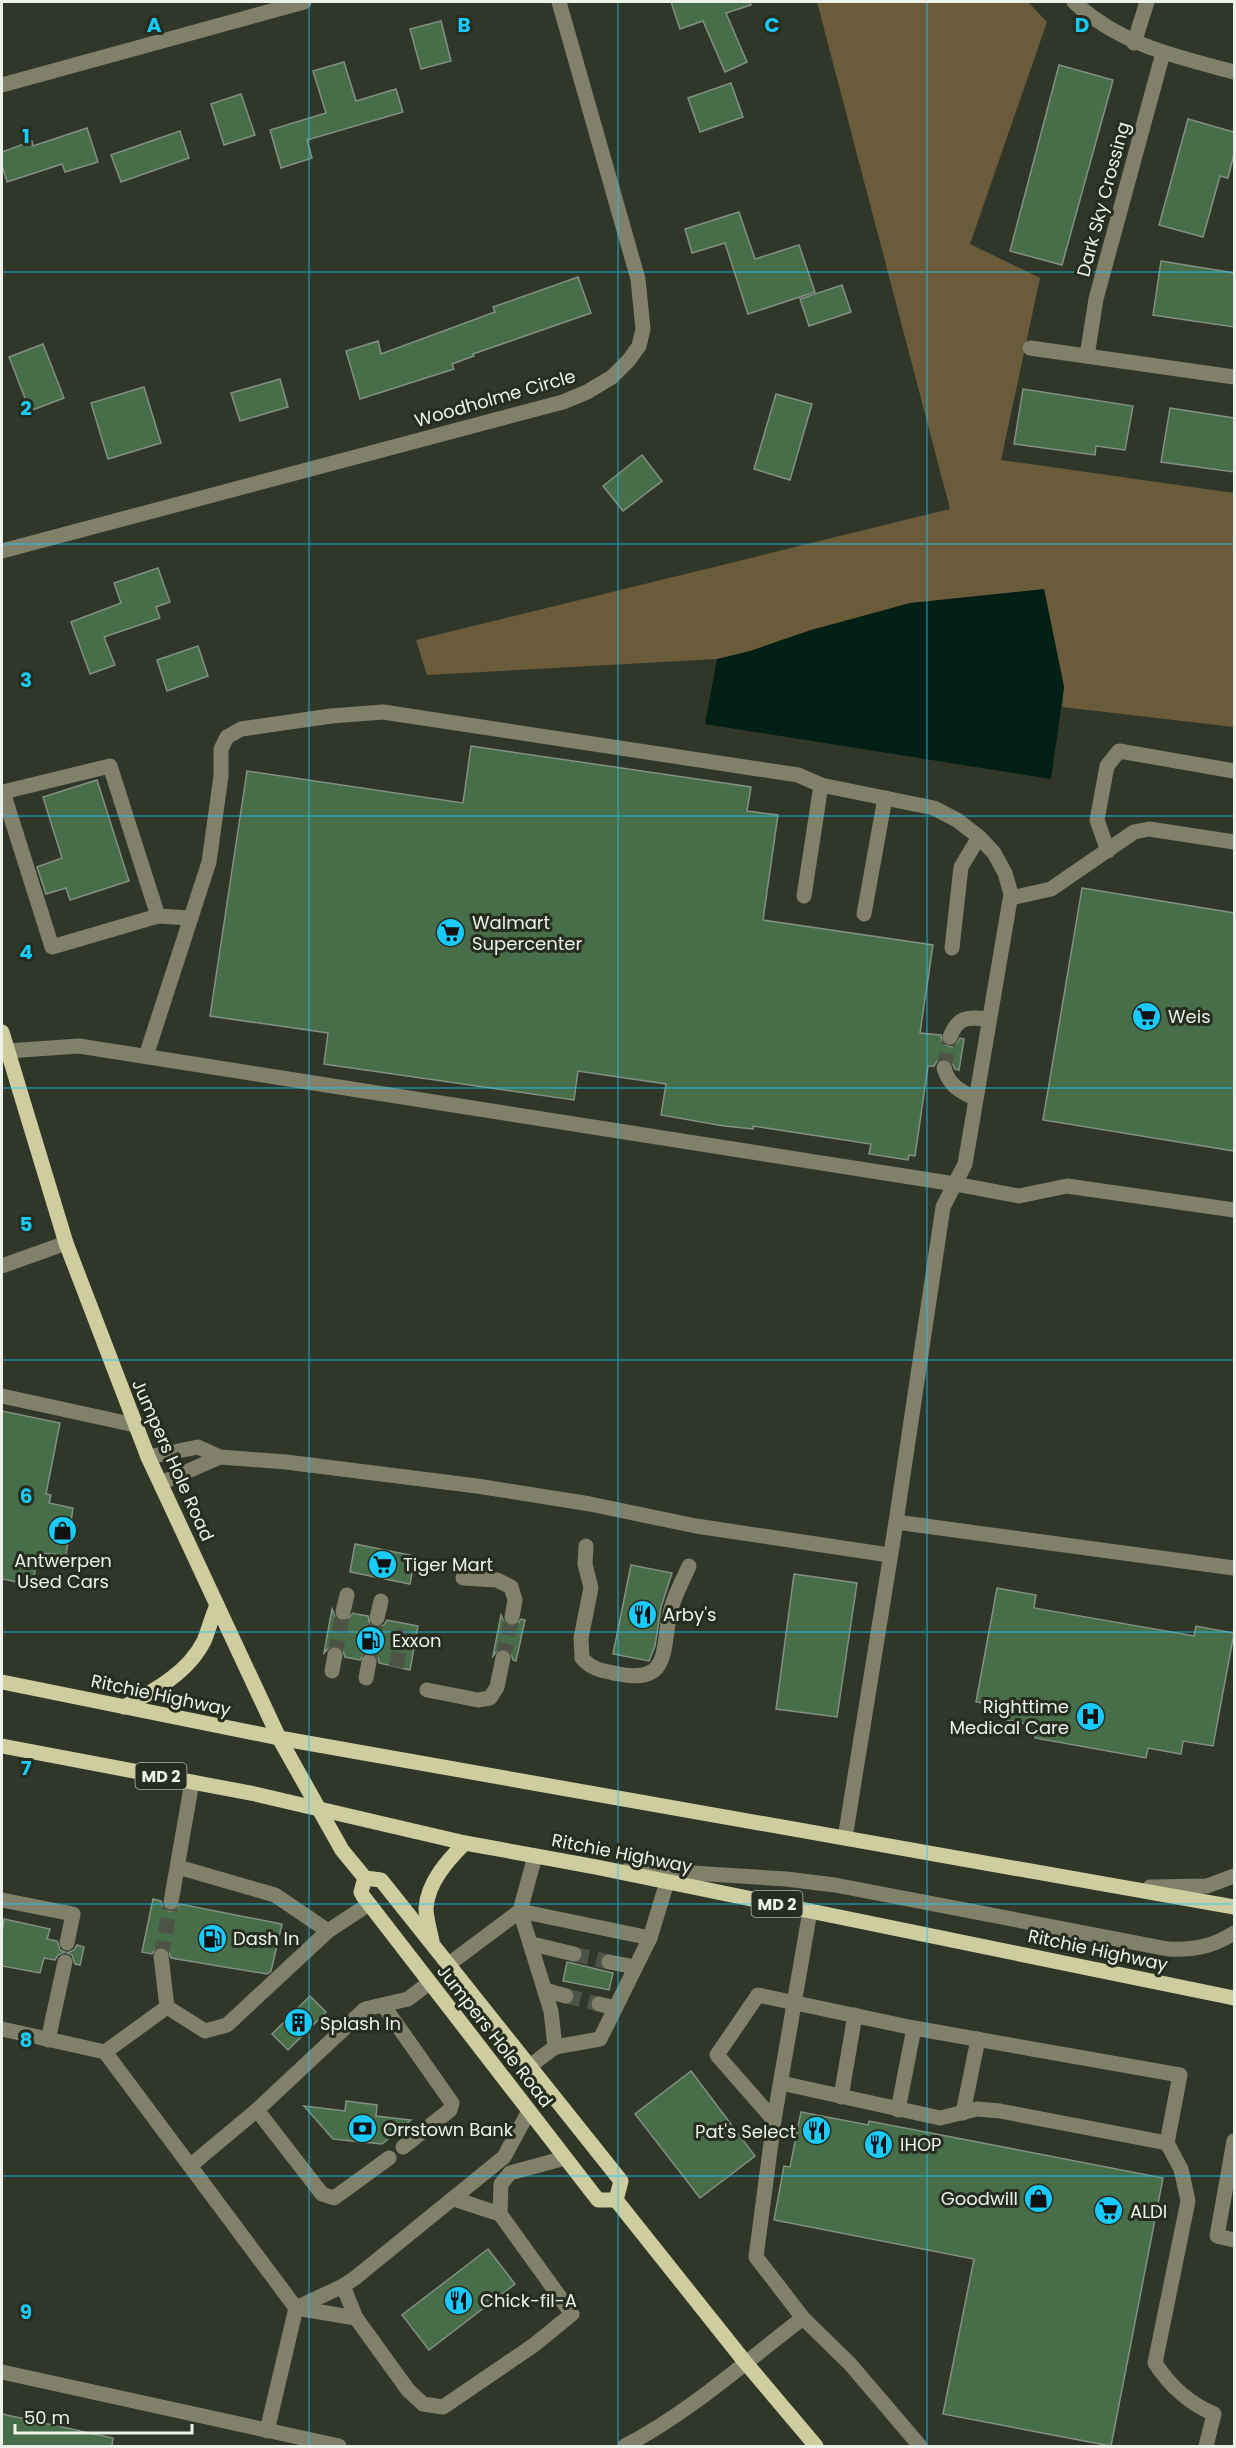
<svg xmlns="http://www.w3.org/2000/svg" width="1236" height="2448" font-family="Poppins,sans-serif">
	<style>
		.green { fill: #6a5c3b }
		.water { fill: #011f14 }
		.building { fill: #476e49; stroke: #829082; stroke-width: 1.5 }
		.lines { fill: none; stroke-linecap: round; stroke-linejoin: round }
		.minor-tunnel { stroke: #4d5345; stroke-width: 15; stroke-dasharray: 15 8; stroke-linecap: butt }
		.minor { stroke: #81816b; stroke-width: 15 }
		.major { stroke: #cecd9f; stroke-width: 15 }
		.grid { fill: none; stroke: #19cafc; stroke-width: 1.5; stroke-opacity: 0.55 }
		.labels { text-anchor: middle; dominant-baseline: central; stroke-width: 6; stroke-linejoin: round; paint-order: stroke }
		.shield { fill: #272d1e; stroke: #b2b7ab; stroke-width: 1.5 }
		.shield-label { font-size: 16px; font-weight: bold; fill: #edf2e8 }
		.street-label { font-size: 18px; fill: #edf2e8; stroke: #272d1e }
		.poi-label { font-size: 18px; fill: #edf2e8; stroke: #272d1e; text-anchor: start }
		.grid-label { font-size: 20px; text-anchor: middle; font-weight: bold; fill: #19cafc; stroke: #272d1e; stroke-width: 6; stroke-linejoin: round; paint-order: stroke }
	</style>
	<rect width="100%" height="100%" fill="#313728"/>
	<path class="green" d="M817,2H1028L1047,22L970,244L1040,278L1001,460L1234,493V727L1062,707L1064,687L1044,589L717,659L427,675L416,640L950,509Z"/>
	<path class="water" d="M1044,589L1064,687L1051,779L705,724L717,659L750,651L811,630L910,603Z"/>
	<g class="building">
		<path d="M671,2H750L751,5L726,13L747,62L725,72L703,21L680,29Z"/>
		<path d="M441,21L451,61L421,69L410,29Z"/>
		<path d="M344,62L356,101L396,89L403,112L307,140L312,158L281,168L270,130L326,113L313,71Z"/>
		<path d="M1059,65L1113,80L1062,265L1010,251Z"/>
		<path d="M731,83L743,117L700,132L688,98Z"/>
		<path d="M241,94L255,135L224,145L211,104Z"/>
		<path d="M1188,119L1234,132V154L1228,178L1220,176L1203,237L1159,225Z"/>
		<path d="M87,128L98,162L65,172L62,164L7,182L2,165V152L32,141L33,146Z"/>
		<path d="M180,131L189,158L121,182L111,155Z"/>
		<path d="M739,212L755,259L799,245L815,292L748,314L725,243L692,253L685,229Z"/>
		<path d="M1161,261L1234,273V327L1153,315Z"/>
		<path d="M578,277L591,313L473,354L474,356L452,364L454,369L360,399L346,351L378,341L381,354L495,312L493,307Z"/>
		<path d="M842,285L851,312L809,326L800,299Z"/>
		<path d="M43,344L64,398L30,411L9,357Z"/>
		<path d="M280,379L288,407L240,421L231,393Z"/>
		<path d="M144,387L161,443L108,459L91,403Z"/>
		<path d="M1023,389L1133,406L1125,450L1096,446L1095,455L1014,444Z"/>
		<path d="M776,394L812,404L790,480L754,469Z"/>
		<path d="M1170,408L1234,418V472L1161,462Z"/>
		<path d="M642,455L662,481L623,511L603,486Z"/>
		<path d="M158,568L170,602L156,607L160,618L104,637L115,665L90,674L71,622L121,603L114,583Z"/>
		<path d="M198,646L208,676L167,691L157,660Z"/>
		<path d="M471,746L751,787L747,811L778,815L763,920L933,945L920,1033L941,1035L942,1043L950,1047L956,1045L960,1038L964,1039L959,1070L955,1069L951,1061L945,1058L937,1061L934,1066H928L915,1156L909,1155L908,1160L869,1154L871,1144L753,1126V1129L724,1126L661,1115L666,1084L578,1071L574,1100L324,1064L328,1033L210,1016L247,771L463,803Z"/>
		<path d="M97,780L129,881L70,900L66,888L46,894L37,867L62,858L43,797Z"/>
		<path d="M1082,888L1234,913V1151L1043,1120Z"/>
		<path d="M2,1411L60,1423L46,1494L51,1495L49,1503L73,1508L66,1555L39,1553L32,1585L2,1579Z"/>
		<path d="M355,1544L415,1556L410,1584L350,1572Z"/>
		<path d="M631,1565L672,1573L661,1607L655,1646L649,1661L613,1654Z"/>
		<path d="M794,1574L857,1583L837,1717L776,1709Z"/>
		<path d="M997,1588L1036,1595L1034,1608L1194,1636L1196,1626L1234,1633L1213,1746L1183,1741L1181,1754L1148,1748L1146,1758L1035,1738L1037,1726L1005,1720L1007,1707L976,1702Z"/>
		<path d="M332,1609L336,1619L341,1622L346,1621L353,1613L356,1614L368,1616L370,1625L375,1628L384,1625L387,1620L418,1626L410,1670L379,1663L378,1658L371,1653H365L360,1660L345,1657L342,1648L336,1645L331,1646L324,1653Z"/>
		<path d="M501,1615L505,1624L510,1626H516L521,1619L525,1620L516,1661L513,1660L510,1651L504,1648L499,1649L493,1656Z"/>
		<path d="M153,1899L161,1901L162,1906L169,1911H175L180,1904L282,1924L271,1971L267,1974L171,1958L168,1950L160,1946L155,1949L152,1954L142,1952Z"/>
		<path d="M4,1919L50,1929L47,1939L57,1941L60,1950L65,1952L58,1955L55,1960L44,1958L40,1973L2,1966V1933Z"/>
		<path d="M77,1945L84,1947L80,1965L75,1964L72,1955L67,1953L74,1950Z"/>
		<path d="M567,1962L613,1973L609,1990L563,1981Z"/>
		<path d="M310,1996L326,2012L288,2050L272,2034Z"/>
		<path d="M691,2071L755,2156L700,2198L635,2114Z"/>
		<path d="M346,2101L377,2105L376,2116L411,2120L382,2144L333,2139L304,2106L345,2111Z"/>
		<path d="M801,2112L868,2125L869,2121L1163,2178L1111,2446L943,2414L974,2259L774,2220L784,2166L790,2167Z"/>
		<path d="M488,2249L515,2284L429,2350L402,2315Z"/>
		<path d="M2,2414L113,2438L112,2446H2Z"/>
	</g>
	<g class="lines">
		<g class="minor-tunnel">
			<path d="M944,1068L950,1037"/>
			<path d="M335,1655L343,1612"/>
			<path d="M503,1658L512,1617"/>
			<path d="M369,1662L377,1618"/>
			<path d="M396,1667L405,1623"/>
			<path d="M574,1954L609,1962"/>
			<path d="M161,1956L171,1902"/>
			<path d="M566,1996L599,2004"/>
		</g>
		<g class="minor">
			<path d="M1074,2C1121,45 1174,56 1234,72"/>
			<path d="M1134,43L1147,2"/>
			<path d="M2,85L304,2"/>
			<path d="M1030,348L1234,377"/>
			<path d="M1087,356L1096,299L1163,53"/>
			<path d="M2,551L563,402L587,392L612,377L629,360L639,346L643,329L638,279L559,2"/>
			<path d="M1108,851L1097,820L1107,766L1119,751L1234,771"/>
			<path d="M804,896L821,785"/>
			<path d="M1011,898L1051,889L1134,832L1149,829L1234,842"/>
			<path d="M864,914L885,798"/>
			<path d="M158,916L52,947L3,792L110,766L158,916L191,918"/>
			<path d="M952,948L961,867L979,837"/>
			<path d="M950,1037C958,1016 968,1017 988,1019"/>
			<path d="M7,1051L79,1046L955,1184L1019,1196L1067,1186L1234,1210"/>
			<path d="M146,1056L209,862L221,776V749L227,737L241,729L331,716L383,712L798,775L821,785L934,808L957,820L979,837L994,853L1005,873L1011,894L965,1164L943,1207L896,1522L845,1838"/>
			<path d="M944,1068C949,1085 959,1091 975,1098"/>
			<path d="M2,1266L66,1243"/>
			<path d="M2,1396L135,1425"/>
			<path d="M148,1457L198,1447L220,1457L286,1462L477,1486L590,1504L696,1526L889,1555"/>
			<path d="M161,1483L220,1457"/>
			<path d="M896,1522L1234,1568"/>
			<path d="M586,1546L585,1564L591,1588L581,1638L582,1658C592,1670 604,1671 619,1674C673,1685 661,1645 671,1609C675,1594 683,1580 689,1566"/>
			<path d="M463,1578L497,1580L511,1587L515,1600L512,1617"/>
			<path d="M343,1612L347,1595"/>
			<path d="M377,1618L381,1601"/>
			<path d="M332,1671L335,1655"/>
			<path d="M366,1678L369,1662"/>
			<path d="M427,1690L478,1700L490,1698L497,1687L503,1658"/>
			<path d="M178,1867L275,1895L328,1931"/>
			<path d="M629,1869L786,1879L835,1885L1168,1949C1194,1950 1212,1947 1234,1933"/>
			<path d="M1150,1887L1207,1886L1234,1876"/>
			<path d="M2,1900L73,1914L67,1943"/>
			<path d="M171,1902L192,1782"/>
			<path d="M520,1911L551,2011L555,2047"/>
			<path d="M520,1911L650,1938"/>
			<path d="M532,1944L574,1954"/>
			<path d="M609,1962L635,1967"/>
			<path d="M449,1964L520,1911L535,1856"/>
			<path d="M545,1990L566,1996"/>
			<path d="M599,2004L615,2008"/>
			<path d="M383,2005L452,2103L450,2110L403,2147"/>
			<path d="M167,2007L205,2031L227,2025L328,1931L369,1904"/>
			<path d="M2,2029L105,2052L296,2308L267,2431"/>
			<path d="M48,2040L65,1962"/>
			<path d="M105,2052L167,2007L161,1956"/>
			<path d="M530,2066L555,2047L600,2039L650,1938L667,1882"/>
			<path d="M781,2083L940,2118L977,2109L1000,2111L1167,2143"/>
			<path d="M841,2097L855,2015"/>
			<path d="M257,2110L322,2194L334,2198L389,2158"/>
			<path d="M898,2110L914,2028"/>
			<path d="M963,2113L978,2039"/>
			<path d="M774,2120L717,2055L758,1995L914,2028L1180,2075L1167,2143L1181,2169L1188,2201L1155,2363C1170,2386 1188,2403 1214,2414L1206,2446"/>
			<path d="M1234,2141L1217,2236L1234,2240"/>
			<path d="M190,2166L257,2110L365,2009L408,1999L429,1983"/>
			<path d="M454,2199L500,2214"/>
			<path d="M343,2286L356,2318L408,2390L423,2404L443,2407L534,2345L572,2314L500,2214L501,2184L510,2173L565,2158"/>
			<path d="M296,2308L343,2286L355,2278L504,2157L529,2111"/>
			<path d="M296,2308L356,2318"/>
			<path d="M803,2318L850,2364L920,2446"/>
			<path d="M2,2372L339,2446"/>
			<path d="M625,2446C690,2412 745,2362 803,2318L756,2257L774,2120L810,1911"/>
		</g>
		<g class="major">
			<path d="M2,1032L66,1243L148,1457L279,1738L342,1850L365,1878L381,1880L621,2181L616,2200"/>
			<path d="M2,1682L279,1738L1234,1907"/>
			<path d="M124,1707C154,1691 188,1673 204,1641C209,1629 212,1616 217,1605"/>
			<path d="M2,1746L255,1794L465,1843L596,1867L1234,1998"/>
			<path d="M365,1878L361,1892L363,1896L598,2200H616"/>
			<path d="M432,1941C430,1931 426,1918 426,1908C428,1882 447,1861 465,1843"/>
			<path d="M616,2200L745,2362L816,2446"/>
		</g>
	</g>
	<path class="grid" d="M309,2V2446M618,2V2446M927,2V2446M2,272H1234M2,544H1234M2,816H1234M2,1088H1234M2,1360H1234M2,1632H1234M2,1904H1234M2,2176H1234"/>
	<defs>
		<symbol id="supermarket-disc" viewBox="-11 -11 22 22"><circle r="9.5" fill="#19cafc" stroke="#272d1e"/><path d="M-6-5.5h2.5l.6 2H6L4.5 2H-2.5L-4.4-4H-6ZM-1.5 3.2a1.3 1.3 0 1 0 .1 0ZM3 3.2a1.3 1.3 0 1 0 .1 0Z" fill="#111"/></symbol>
		<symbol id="shop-disc" viewBox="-11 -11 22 22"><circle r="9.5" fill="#19cafc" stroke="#272d1e"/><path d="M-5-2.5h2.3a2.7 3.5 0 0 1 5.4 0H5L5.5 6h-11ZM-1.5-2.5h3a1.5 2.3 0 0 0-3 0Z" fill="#111"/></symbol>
		<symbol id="restaurant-disc" viewBox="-11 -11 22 22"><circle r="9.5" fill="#19cafc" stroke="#272d1e"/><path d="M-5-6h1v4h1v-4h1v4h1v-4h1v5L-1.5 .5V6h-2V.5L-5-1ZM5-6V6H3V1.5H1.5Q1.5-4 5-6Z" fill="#111"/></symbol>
		<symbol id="fuel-disc" viewBox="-11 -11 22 22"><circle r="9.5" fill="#19cafc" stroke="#272d1e"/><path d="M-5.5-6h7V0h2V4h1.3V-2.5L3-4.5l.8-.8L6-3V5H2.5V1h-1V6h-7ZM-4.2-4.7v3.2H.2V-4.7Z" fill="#111"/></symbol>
		<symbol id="hospital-disc" viewBox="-11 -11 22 22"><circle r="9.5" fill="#19cafc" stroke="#272d1e"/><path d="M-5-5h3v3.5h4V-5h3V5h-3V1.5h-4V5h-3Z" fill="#111"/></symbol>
		<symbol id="building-disc" viewBox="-11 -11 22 22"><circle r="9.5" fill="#19cafc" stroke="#272d1e"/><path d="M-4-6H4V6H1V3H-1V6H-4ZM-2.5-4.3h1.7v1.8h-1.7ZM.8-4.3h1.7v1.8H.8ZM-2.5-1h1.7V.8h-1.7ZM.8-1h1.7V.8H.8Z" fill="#111"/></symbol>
		<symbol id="bank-disc" viewBox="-11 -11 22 22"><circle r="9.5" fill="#19cafc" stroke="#272d1e"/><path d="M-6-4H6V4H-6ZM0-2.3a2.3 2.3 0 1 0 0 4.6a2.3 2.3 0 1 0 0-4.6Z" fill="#111"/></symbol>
	</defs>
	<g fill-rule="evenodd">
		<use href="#supermarket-disc" x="434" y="916" width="33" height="33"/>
		<use href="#supermarket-disc" x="1130" y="1000" width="33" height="33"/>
		<use href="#shop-disc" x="46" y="1514" width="33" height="33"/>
		<use href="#supermarket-disc" x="366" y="1548" width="33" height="33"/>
		<use href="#restaurant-disc" x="626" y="1598" width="33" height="33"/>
		<use href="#fuel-disc" x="354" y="1624" width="33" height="33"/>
		<use href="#hospital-disc" x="1074" y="1700" width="33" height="33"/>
		<use href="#fuel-disc" x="196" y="1922" width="33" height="33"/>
		<use href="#building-disc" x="282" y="2006" width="33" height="33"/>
		<use href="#bank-disc" x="346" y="2112" width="33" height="33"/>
		<use href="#restaurant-disc" x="800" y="2114" width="33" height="33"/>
		<use href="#restaurant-disc" x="862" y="2128" width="33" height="33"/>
		<use href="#shop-disc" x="1022" y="2182" width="33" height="33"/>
		<use href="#supermarket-disc" x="1092" y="2194" width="33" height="33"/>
		<use href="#restaurant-disc" x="442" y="2284" width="33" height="33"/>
	</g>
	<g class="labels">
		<g class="shield">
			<rect x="135.5" y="1763" width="51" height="26" rx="4.5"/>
			<rect x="751.5" y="1891" width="51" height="26" rx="4.5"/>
		</g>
		<g class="shield-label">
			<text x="161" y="1776">MD 2</text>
			<text x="777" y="1904">MD 2</text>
		</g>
		<g class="street-label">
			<text transform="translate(1103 199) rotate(-75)">Dark Sky Crossing</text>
			<text transform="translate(495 398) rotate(-16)">Woodholme Circle</text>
			<text transform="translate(173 1460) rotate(66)">Jumpers Hole Road</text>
			<text transform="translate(161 1695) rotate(12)">Ritchie Highway</text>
			<text transform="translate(622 1853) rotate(11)">Ritchie Highway</text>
			<text transform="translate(1098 1950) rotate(12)">Ritchie Highway</text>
			<text transform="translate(495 2036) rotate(52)">Jumpers Hole Road</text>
		</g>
		<g class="poi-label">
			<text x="472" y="922">Walmart<tspan x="472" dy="21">Supercenter</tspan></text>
			<text x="1168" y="1016">Weis</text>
			<text x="63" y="1560" text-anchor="middle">Antwerpen<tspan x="63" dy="21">Used Cars</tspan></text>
			<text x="403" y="1564">Tiger Mart</text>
			<text x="663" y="1614">Arby's</text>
			<text x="392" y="1640">Exxon</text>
			<text x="1069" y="1706" text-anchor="end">Righttime<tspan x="1069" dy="21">Medical Care</tspan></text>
			<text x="233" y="1938">Dash In</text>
			<text x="320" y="2023">Splash In</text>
			<text x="383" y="2129">Orrstown Bank</text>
			<text x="796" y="2131" text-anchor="end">Pat's Select</text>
			<text x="900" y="2144">IHOP</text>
			<text x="1018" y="2198" text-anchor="end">Goodwill</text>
			<text x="1130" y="2211">ALDI</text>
			<text x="480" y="2300">Chick-fil-A</text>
		</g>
	</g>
	<g class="grid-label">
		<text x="154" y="32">A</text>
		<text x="464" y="32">B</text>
		<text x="772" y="32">C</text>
		<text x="1082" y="32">D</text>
		<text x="26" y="143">1</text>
		<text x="26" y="415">2</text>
		<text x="26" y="687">3</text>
		<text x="26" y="959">4</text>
		<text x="26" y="1231">5</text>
		<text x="26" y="1503">6</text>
		<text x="26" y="1775">7</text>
		<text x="26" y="2047">8</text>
		<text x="26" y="2319">9</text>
	</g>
	<rect width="1236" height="2448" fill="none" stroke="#edf2e8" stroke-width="6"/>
	<path d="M15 2424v9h177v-9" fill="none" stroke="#edf2e8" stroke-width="3"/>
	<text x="24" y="2424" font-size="18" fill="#edf2e8" stroke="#272d1e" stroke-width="4.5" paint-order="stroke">50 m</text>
</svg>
